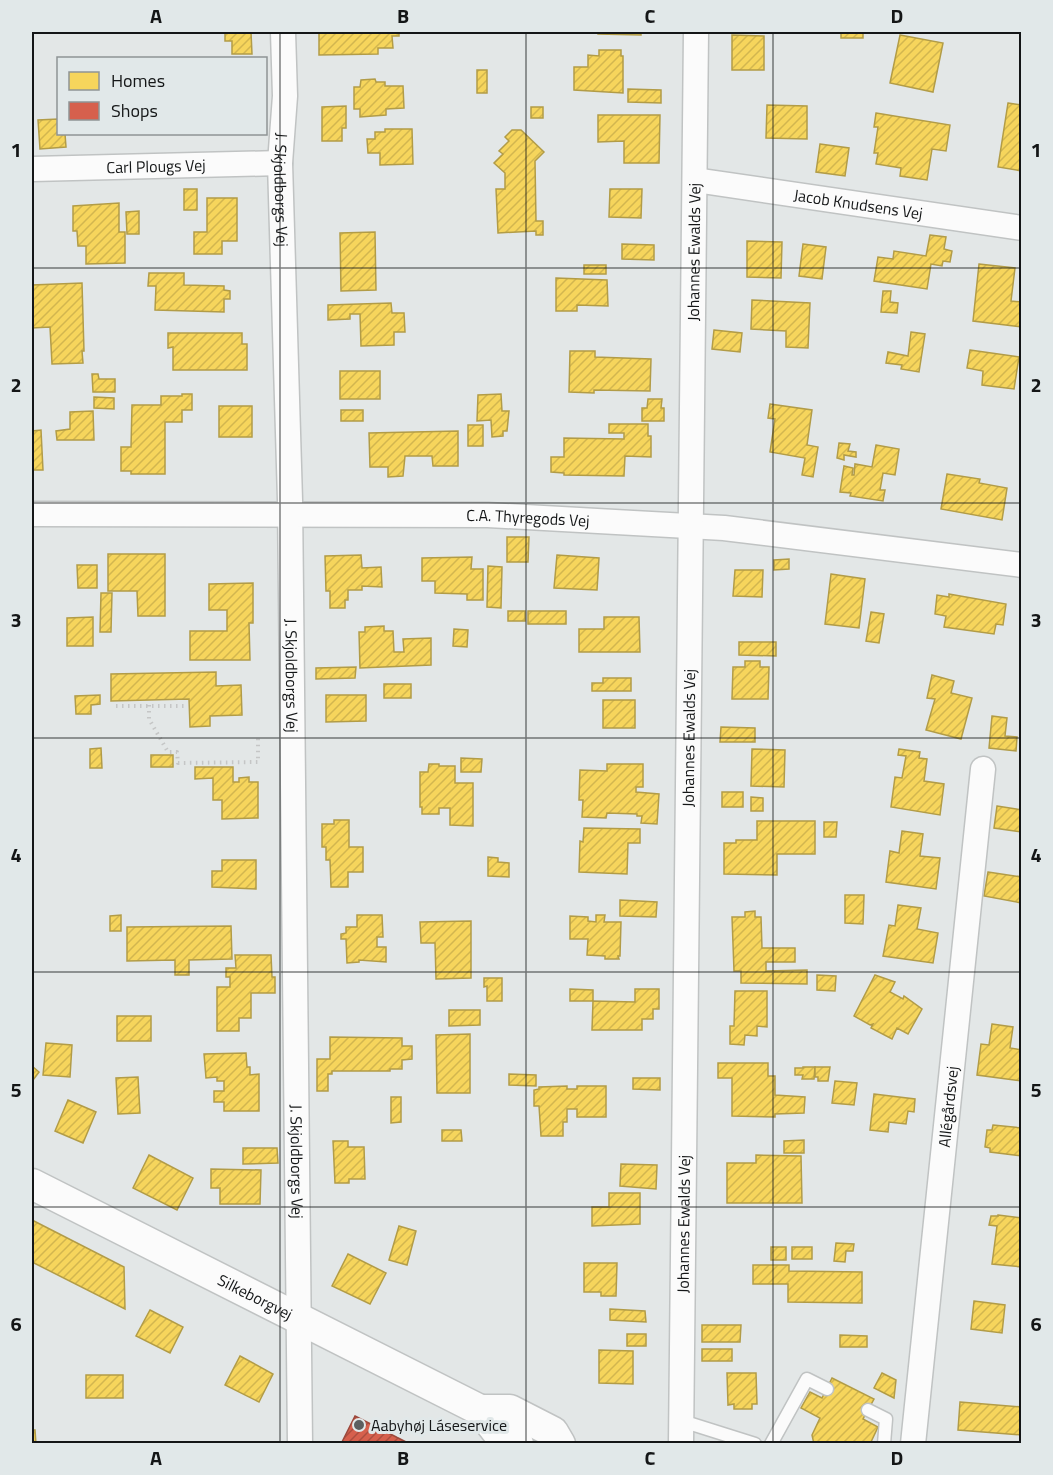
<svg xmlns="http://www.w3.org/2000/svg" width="1053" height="1475" font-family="'Titillium Web',sans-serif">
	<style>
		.homes { fill: url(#homes-hatch); stroke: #b29c47; stroke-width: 1.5 }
		.shops { fill: url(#shops-hatch); stroke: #9c4a3d; stroke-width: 1.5 }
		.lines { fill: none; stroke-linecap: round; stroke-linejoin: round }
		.service-casing { stroke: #c0c3c3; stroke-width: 15 }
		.minor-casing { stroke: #c0c3c3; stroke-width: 27 }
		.tertiary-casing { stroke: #c0c3c3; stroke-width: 33 }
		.path { stroke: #c5c6c6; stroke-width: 4; stroke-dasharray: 1.5 4.5; stroke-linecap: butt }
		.service { stroke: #fbfbfb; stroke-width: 12 }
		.minor { stroke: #fbfbfb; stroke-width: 24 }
		.tertiary { stroke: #fbfbfb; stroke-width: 30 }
		.grid { fill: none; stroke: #141617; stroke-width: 1.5; stroke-opacity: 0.55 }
		.poi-dot { fill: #5c5f60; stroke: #e1e8e9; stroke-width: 2 }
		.labels { text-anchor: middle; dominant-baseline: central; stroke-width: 6; stroke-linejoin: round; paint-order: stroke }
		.street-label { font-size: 16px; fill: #141617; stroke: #e1e8e9 }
		.poi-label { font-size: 16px; fill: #141617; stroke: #e1e8e9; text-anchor: start }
		.neatline { fill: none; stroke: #141617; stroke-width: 2 }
		.grid-label { font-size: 20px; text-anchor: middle; font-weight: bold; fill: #141617 }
	</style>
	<defs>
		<pattern id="homes-hatch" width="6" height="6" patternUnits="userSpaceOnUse" patternTransform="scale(1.5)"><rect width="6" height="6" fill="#f6d55c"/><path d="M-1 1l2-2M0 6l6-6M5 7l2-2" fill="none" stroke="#d2b64f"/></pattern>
		<pattern id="shops-hatch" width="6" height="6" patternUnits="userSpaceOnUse" patternTransform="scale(1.5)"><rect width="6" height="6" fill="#d6604d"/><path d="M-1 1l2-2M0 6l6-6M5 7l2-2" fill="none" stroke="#ac4e3f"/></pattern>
	</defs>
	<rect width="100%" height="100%" fill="#e3e7e7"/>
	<g class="homes">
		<path d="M225,32H251L252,54H232V41H225Z"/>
		<path d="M319,32H399V36H392L393,48H378V54L319,55Z"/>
		<path d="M598,32H641V35L598,34Z"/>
		<rect x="841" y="32" width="22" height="6"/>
		<path d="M732,35L764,36V70H732Z"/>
		<path d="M900,35L943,43L933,92L890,83Z"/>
		<path d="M599,50H621V56H623V93L574,90V67H588V55L599,56Z"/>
		<rect x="477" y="70" width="10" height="23"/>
		<path d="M375,79L376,82H385V86H403L404,108L386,109V115L360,117V109H354V87H360L361,80Z"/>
		<path d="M628,89L661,90V103L628,102Z"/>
		<path d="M1008,103L1022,105V171L998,167Z"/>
		<path d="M767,105L807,106V139L766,138Z"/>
		<path d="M346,106V128H342V141H322V107Z"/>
		<rect x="531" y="107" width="12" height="11"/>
		<path d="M876,113L950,125L946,151L932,149L927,180L900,176L901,168L876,164L878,153H874L878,127H874Z"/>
		<path d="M598,115H660L659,163H624V141L598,142Z"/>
		<path d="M58,119V134H65L66,147L40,149L38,120Z"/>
		<path d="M385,129H412L413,164L380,165V153H368L367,139H375V132H385Z"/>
		<path d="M512,130H521L544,152L535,161L536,221H543V235H536V231L498,233L496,189H505V173L494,163L503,154L499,151L509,141L505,137Z"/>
		<path d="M820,144L849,148L845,176L816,172Z"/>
		<rect x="184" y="189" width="13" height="21"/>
		<path d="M610,189H642L641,218L609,217Z"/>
		<path d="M207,198H237V241H222V254H194V232H207Z"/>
		<path d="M119,203V232H125V263L86,264V246H78L77,231H73V206Z"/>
		<path d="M139,211V234H127L126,212Z"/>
		<path d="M375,232L376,290L341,291L340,233Z"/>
		<path d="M930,235L946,237L944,249L952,251L950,262L943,261L942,266L931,264L927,289L874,281L878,257L893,259L894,251L926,256Z"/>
		<path d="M747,241L782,242L781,278L747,277Z"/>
		<path d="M622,244L654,245V260L622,259Z"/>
		<path d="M803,244L826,247L822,279L799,276Z"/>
		<path d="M979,264L1015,268L1011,301L1022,302V327L973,321Z"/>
		<rect x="584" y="265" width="22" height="9"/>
		<path d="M149,273H184V285L224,286V290L230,291V299H224V312L155,310L156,286H148Z"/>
		<path d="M556,278L607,280L608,306L577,305V311H556Z"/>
		<path d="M82,283L84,351H82L83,363L52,364L50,327L32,328V285Z"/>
		<path d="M883,291H891L890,302L898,303L897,313L881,312Z"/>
		<path d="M752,300L810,303L808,348L786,347V331L751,329Z"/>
		<path d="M391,303L392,313H404L405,332H394V345L361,346L360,314H350V319L328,320V305Z"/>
		<path d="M714,330L742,333L740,352L712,349Z"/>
		<path d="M911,332L925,334L919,372L901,369L902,365L886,363L888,352L908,356Z"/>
		<path d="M168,333H242V344H247V370H173V347L168,348Z"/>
		<path d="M970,350L1019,357L1014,389L982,385L983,371L967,368Z"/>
		<path d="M570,351H595V357L651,359L650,391L594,390V393L569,392Z"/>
		<rect x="340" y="371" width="40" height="28"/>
		<path d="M92,374H98L99,379H115V392H93Z"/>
		<path d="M182,394H192V410H182V422H165V474H131V471H121V447H131L132,405H161V396H182Z"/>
		<path d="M501,394L502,411H509L507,431H503V436L492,437L491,420L477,421L478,395Z"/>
		<path d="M94,397L114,398V409L94,408Z"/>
		<path d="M648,399H662L661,408H664V421H642V408H647Z"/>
		<path d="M770,404L812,410L807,445L818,447L813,477L802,475L805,458L770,452L775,419L768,418Z"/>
		<rect x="219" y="406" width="33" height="31"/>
		<rect x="341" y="410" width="22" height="11"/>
		<path d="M93,411L94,440H57L56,431L70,429V412Z"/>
		<path d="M609,424H648V436H651V457L625,456L624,476L564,475V473L551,472V457H564V438L624,439V433H609Z"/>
		<rect x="468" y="425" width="15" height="21"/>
		<path d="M41,430L43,470H32V431Z"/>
		<path d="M458,431V466H433L432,456H405L403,476L388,477V467H370L369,433Z"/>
		<path d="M839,443L850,444L848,451L856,452V457L844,455V460L837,458Z"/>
		<path d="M876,445L899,449L895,475L883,473L880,490H885L883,501L850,496L851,493L840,492L844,466L853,468L852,475H854L855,464L872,467Z"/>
		<path d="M947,474L980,479L979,483L1007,488L1002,520L941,509Z"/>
		<path d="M507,537H529L528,562H507Z"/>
		<path d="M108,554H165V616H138L137,591H108Z"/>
		<path d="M361,555L362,568L381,567L382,587L362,586V590H348V600H345V608H330V591H326L325,556Z"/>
		<path d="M557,555L599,558L597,590L554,588Z"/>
		<path d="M472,557L471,569H483V600H467V594L435,593V581H422V558Z"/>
		<path d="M789,559V569L774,570V560Z"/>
		<path d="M77,565H97V588H78Z"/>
		<path d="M488,566L502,567L501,608L487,607Z"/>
		<path d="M735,570H763L762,597L733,596Z"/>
		<path d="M831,574L865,579L859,628L825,624Z"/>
		<path d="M253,583V623H249L250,660H190V631H227V610H209V584Z"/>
		<path d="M101,593H112L111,632H100Z"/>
		<path d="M949,594L1006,604L1003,625L996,624L994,634L944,627L946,616L935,614L937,595L949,597Z"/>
		<rect x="508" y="611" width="17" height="10"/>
		<rect x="528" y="611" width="38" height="13"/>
		<path d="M871,612L884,614L879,643L866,641Z"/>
		<path d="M93,617V646H67V618Z"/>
		<path d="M604,617H639L640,652H579V629H604Z"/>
		<path d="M384,626V631H393L394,652H404L403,639L431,638V665L360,668L359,632H365V627Z"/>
		<path d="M454,629L468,630L467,647L453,646Z"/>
		<path d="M739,642H776V656L739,655Z"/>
		<path d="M745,661H760V667H769L768,699H732L733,667H745Z"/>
		<path d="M356,667L355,678L316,679V668Z"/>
		<path d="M216,672V686L241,685L242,715L210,716V726L190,727L189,699L111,701V674Z"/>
		<path d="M932,675L954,681L951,693L972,698L961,739L926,730L935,699L927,698Z"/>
		<path d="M603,678H631V691H592V683H603Z"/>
		<rect x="384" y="684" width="27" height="14"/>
		<path d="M100,695V704L91,705V714H76L75,696Z"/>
		<path d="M326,695H366V721L326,722Z"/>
		<rect x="603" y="700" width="32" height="28"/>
		<path d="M992,716L1007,718L1005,736L1017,737L1016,751L989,748Z"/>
		<path d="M721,727L755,728V742H720Z"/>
		<path d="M101,748L102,768H90V749Z"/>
		<path d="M752,749L785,750L784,787L751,786Z"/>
		<path d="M899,749L920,752L919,758L927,759L924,781L944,784L940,815L891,807L895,777L902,778L906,756L898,755Z"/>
		<rect x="151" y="755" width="22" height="12"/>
		<path d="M461,758L482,759L481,772H461Z"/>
		<path d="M429,764H439V766H455V783H473V826L450,825V808H439V814H422V807H420V772H428Z"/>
		<path d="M607,764H643V787H636V792L659,794L657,824L641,823L642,816H637V814L607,813L606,818L582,817L583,800H579L580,770L607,771Z"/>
		<path d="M195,767H233V782H239V778L249,777V782H258V818L222,819V800H213V778L195,779Z"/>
		<rect x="722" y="792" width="21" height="15"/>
		<path d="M751,797L763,798V811H751Z"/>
		<path d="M997,806L1022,810V832L994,828Z"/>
		<path d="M334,820H349V847H363V872H348V887H331L330,860H326V847H322V824H334Z"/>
		<path d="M757,821H815V854H777V875L724,874V843H736V840H757Z"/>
		<path d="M824,822H837L836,837H824Z"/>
		<path d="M584,828L640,829V843H628L627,874L579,872L580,841L583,842Z"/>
		<path d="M902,831L923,834L920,856L940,858L936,889L886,882L890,851L899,853Z"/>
		<path d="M488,857L498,858V862L509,863V877L488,876Z"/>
		<path d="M222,860H256V889L212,887V871H222Z"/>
		<path d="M988,872L1022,877V903L984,896Z"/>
		<path d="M845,895H864L863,924L845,923Z"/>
		<path d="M620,900L657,902L656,917L620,916Z"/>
		<path d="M898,905L921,908L917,929L938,933L933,963L883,956L889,925L895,926Z"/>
		<path d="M755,911V917H761L762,948H795V962H766V971L807,970V984L741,983V971H734L732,917H745V912Z"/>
		<path d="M121,915V931H110V916Z"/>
		<path d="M357,915H382L383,937H377V947H386V962L359,960V962L347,963L346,939H341V934L346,933V927H357Z"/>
		<path d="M596,915H605L604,922H621L620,956H618L619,959H605V956L587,955L588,939H570V916L588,917V921L596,922Z"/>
		<path d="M471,921V978L436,979L435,943H421L420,922Z"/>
		<path d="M231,926L232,959L189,960V975H175V960L127,961V927Z"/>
		<path d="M235,955H271L272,977H275V993H251V1018H239V1031H217V987H230V977H226V968H236Z"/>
		<path d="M817,975L836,976L835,991L817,990Z"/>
		<path d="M875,975L895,982L890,992L903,999L904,996L922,1009L908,1034L897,1028L892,1039L871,1028L873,1024L870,1025L854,1016Z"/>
		<path d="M484,978H502V1001H487V986L484,987Z"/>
		<path d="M570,989L593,990V1001H570Z"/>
		<path d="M635,989H659V1009H653V1019H642V1030H592L593,1001L635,1002Z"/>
		<path d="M735,991H767V1027L757,1026V1036L745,1035L744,1045L730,1044V1026H734Z"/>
		<path d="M449,1010H480V1025L449,1026Z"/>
		<rect x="117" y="1016" width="34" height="25"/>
		<path d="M992,1024L1013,1027L1010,1048L1022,1050V1081L977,1075L981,1044L989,1045Z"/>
		<path d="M470,1034V1093H437L436,1035Z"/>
		<path d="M330,1037L402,1038V1046H412V1059L402,1060V1069H390V1071H332V1074H328V1091H317V1059H330Z"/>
		<path d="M46,1043L72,1045L70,1077L43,1075Z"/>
		<path d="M246,1053L247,1067H250V1075L259,1074V1111H224V1102H214V1091H224V1081H217V1077L206,1078L204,1054Z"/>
		<path d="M718,1063H768V1076H775V1095L805,1097L804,1113L775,1114V1117L732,1116V1078H718Z"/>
		<path d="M32,1066L39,1072L33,1080L32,1079Z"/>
		<path d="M803,1067H815L814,1079H802L803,1075H795V1068H803Z"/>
		<path d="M815,1067H830L828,1081H818V1077H815Z"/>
		<path d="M509,1074L536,1075V1086L509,1085Z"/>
		<path d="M138,1077L140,1113L118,1114L116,1078Z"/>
		<path d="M633,1078H660V1090L633,1089Z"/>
		<path d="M835,1081L857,1083L854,1105L832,1103Z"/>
		<path d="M567,1086V1089H577V1086H606V1117H577V1109H567V1122H563V1136H541L539,1106H534V1090L539,1089V1087Z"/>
		<path d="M874,1094L915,1099L914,1112L908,1111L906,1124L889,1122L888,1132L870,1130Z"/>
		<path d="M391,1097H401V1122L391,1123Z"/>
		<path d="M68,1100L96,1112L83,1143L55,1131Z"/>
		<path d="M993,1125L1022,1128V1156L990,1152V1148L985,1147L987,1130H992Z"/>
		<path d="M442,1130H461L462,1141H442Z"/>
		<path d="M804,1140V1153H784V1141Z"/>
		<path d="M333,1141H348V1147H364L365,1179H349V1183H335Z"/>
		<path d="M243,1148H277L278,1163L243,1164Z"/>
		<path d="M149,1155L193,1178L177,1210L133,1188Z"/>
		<path d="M756,1155L801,1156L802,1203H727V1163H756Z"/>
		<path d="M621,1164L657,1165L656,1189L620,1186Z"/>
		<path d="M211,1169L261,1170L260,1204H220V1188H211Z"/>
		<path d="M609,1193H640V1224L592,1226V1207H609Z"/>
		<path d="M998,1215L1022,1218V1267L992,1264L997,1226L989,1225L991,1216H998Z"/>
		<path d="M32,1220L124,1267L125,1309L32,1262Z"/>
		<path d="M399,1226L416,1231L407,1265L389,1260Z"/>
		<path d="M836,1243L854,1244L853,1251H846L845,1262L834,1261Z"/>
		<rect x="771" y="1247" width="15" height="13"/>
		<rect x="792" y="1247" width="20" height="12"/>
		<path d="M348,1254L386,1273L370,1304L332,1286Z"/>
		<path d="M584,1263H617L616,1296H601V1292H584Z"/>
		<path d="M753,1265H789V1271L862,1272V1303L788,1302V1284H753Z"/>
		<path d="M974,1301L1005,1305L1002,1333L971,1329Z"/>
		<path d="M610,1309L645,1311L646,1322L610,1320Z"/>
		<path d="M150,1310L183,1327L170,1353L136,1336Z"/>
		<path d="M702,1325H741L740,1342H702Z"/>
		<rect x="627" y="1334" width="19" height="12"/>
		<path d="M840,1335L867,1336V1347H840Z"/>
		<rect x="702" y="1349" width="30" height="12"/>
		<path d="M599,1350L633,1351V1384L599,1383Z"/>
		<path d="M240,1356L273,1374L259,1402L225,1385Z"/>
		<path d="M727,1373H756L757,1404H752V1409H734V1404L728,1405Z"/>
		<path d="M882,1373L896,1380L894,1398L874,1388Z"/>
		<rect x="86" y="1375" width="37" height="23"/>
		<path d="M832,1378L874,1399L863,1419L878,1427L870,1444H814L812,1435L820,1418L801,1408L810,1392L822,1398Z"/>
		<path d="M960,1402L1022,1407V1435L958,1430Z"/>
		<path d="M32,1430H35L36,1444H32Z"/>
	</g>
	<path class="shops" d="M355,1416L410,1444H341Z"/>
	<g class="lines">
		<defs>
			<g id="service">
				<path d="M868,1410L886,1419L884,1444"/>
				<path d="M682,1421L755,1444"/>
				<path d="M771,1444L807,1379L827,1389"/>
			</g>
			<g id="minor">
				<path id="s1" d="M283,32L285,96L280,163L290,500L300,1444"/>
				<path id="s2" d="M32,169L280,163"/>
				<path id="s3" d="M695,180L1022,228"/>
				<path id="s4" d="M32,514L488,515L724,528L1022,565"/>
				<path id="s5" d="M681,1444L696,32"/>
				<path id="s6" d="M913,1444L983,769"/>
			</g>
			<g id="tertiary">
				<path id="s7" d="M32,1184L480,1410L498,1433L518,1444"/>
				<path d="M480,1410H510L553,1432L560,1444"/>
			</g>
		</defs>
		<use href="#service" class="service-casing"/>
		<use href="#minor" class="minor-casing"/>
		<use href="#tertiary" class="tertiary-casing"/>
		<g class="path">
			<path d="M149,705V719L168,752H177L178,763L258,762V736"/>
			<path d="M116,706H184"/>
		</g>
		<use href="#service" class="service"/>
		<use href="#minor" class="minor"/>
		<use href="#tertiary" class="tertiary"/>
	</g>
	<path class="grid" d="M280,32V1444M526,32V1444M773,32V1444M32,268H1022M32,503H1022M32,738H1022M32,972H1022M32,1207H1022"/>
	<circle class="poi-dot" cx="359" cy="1425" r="6"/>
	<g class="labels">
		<g class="street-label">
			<text stroke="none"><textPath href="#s2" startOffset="124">Carl Plougs Vej</textPath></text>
			<text stroke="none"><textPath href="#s1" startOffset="158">J. Skjoldborgs Vej</textPath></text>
			<text stroke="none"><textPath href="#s3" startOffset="165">Jacob Knudsens Vej</textPath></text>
			<text stroke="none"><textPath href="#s5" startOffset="1192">Johannes Ewalds Vej</textPath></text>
			<text stroke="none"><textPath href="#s4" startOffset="496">C.A. Thyregods Vej</textPath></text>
			<text stroke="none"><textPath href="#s1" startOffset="644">J. Skjoldborgs Vej</textPath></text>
			<text stroke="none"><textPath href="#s5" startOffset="706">Johannes Ewalds Vej</textPath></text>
			<text stroke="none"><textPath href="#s6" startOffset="339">Allégårdsvej</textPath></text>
			<text stroke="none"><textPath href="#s1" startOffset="1130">J. Skjoldborgs Vej</textPath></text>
			<text stroke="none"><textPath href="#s5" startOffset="220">Johannes Ewalds Vej</textPath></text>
			<text stroke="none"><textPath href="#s7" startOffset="250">Silkeborgvej</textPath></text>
		</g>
		<g class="poi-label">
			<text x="371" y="1425">Aabyhøj Láseservice</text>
		</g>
	</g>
	<rect width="1053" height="1475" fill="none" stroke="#e1e8e9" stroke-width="66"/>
	<rect x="57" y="57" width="210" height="78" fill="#e1e8e9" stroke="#8f9495" stroke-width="1.5"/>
	<rect x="69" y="72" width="30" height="18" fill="#f6d55c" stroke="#8f9495" stroke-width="1.5"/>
	<text x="111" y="87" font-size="18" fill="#141617">Homes</text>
	<rect x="69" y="102" width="30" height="18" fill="#d6604d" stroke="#8f9495" stroke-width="1.5"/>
	<text x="111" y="117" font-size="18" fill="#141617">Shops</text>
	<rect x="33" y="33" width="987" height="1409" class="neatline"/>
	<g class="grid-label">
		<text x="156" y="23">A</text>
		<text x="403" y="23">B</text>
		<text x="650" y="23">C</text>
		<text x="897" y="23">D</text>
		<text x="16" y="157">1</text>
		<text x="1036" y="157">1</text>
		<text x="16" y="392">2</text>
		<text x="1036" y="392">2</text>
		<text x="16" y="627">3</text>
		<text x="1036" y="627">3</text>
		<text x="16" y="862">4</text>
		<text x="1036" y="862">4</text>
		<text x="16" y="1097">5</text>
		<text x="1036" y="1097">5</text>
		<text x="16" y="1331">6</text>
		<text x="1036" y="1331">6</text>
		<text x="156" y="1465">A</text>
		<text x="403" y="1465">B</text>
		<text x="650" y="1465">C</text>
		<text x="897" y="1465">D</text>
	</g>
</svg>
